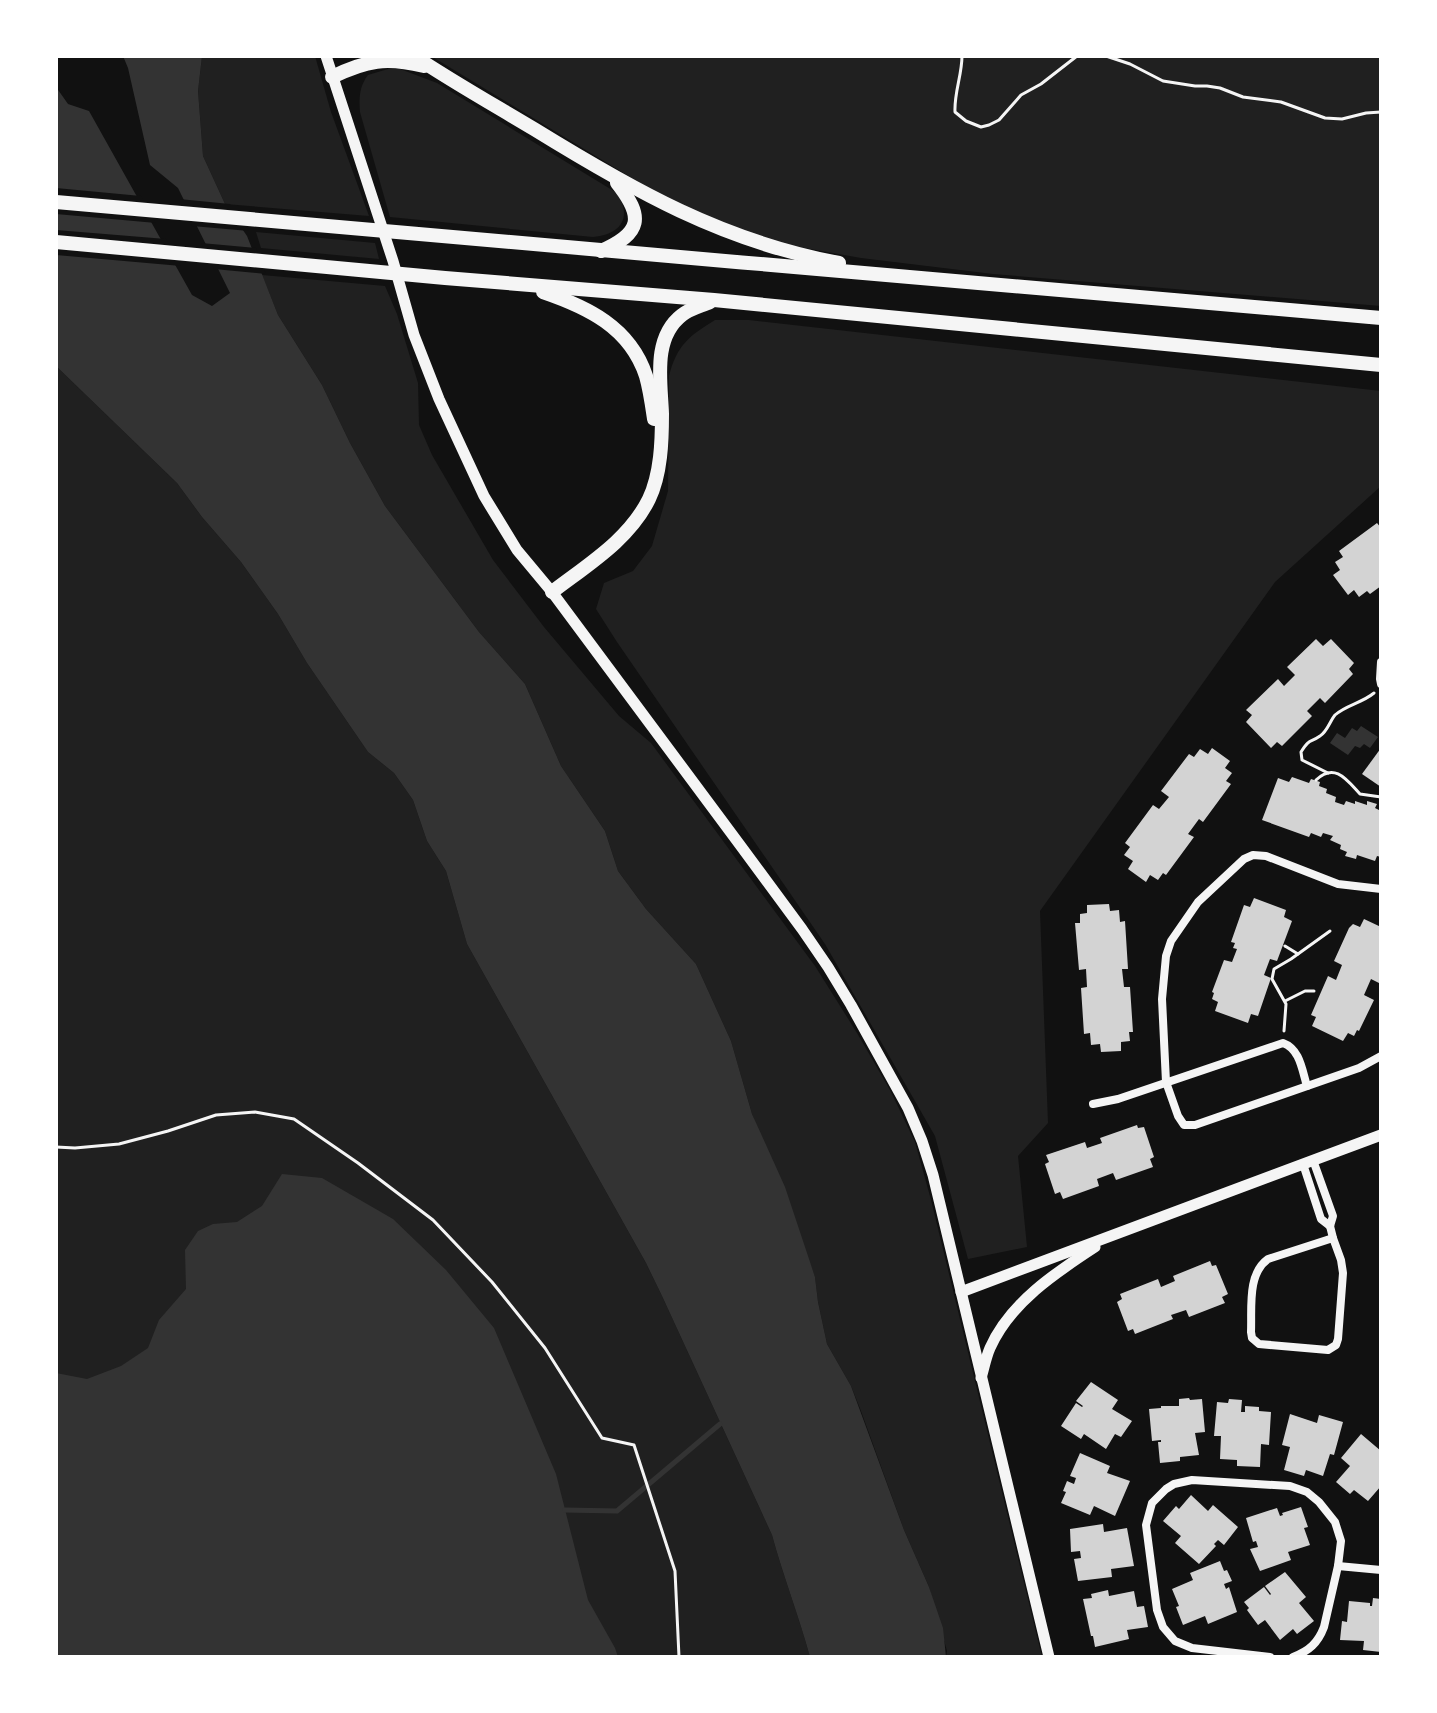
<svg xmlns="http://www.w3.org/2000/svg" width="1437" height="1713" font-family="Figtree,sans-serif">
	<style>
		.green { fill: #202020 }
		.water { fill: #333 }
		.pier { fill: #111 }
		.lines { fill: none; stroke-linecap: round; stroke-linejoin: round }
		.stream { stroke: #333; stroke-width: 5 }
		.building { fill: #d3d3d3 }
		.path { stroke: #f5f5f5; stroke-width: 3 }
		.minor { stroke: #f5f5f5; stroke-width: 8 }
		.tertiary { stroke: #f5f5f5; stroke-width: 11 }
		.primary { stroke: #f5f5f5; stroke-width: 14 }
	</style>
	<rect width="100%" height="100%" fill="#111"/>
	<g class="green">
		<path d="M202,56H315L331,112L369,216L225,204L203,156L198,91Z"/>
		<path d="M431,56H1381V306L993,274L861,258L788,245L729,226L668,200Z"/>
		<path d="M388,69H400L437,83L617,193C633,218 620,235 593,237L390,217L360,112C359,98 359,87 368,75Z"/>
		<path d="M256,232L375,243L379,259L261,248Z"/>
		<path d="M262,275L385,286L397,314L418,383L419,425L432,455L493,560L544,627L619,716L651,743L815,966L857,1033L890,1090L915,1142L931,1200L1042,1657H946L947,1651L929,1587L904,1530L861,1411L851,1386L827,1344L818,1302L815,1277L752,1114L731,1041L696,964L646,909L618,871L605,831L561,766L525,684L479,632L385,506L350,443L322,385L278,315Z"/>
		<path d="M715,320H749L1381,391V486L1275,582L1040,911L1048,1123L1018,1156L1027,1247L968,1259L935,1136L825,944L617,642L596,609L604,583L633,571L652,546L668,491L669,376C677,345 689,336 715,320Z"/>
		<path d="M56,366L177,483L202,517L241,562L278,614L307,663L368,752L394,773L413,800L427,841L446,871L467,944L646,1263L662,1296L772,1535C783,1576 799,1616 810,1657H56Z"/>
	</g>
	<g class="water">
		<path d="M123,56H202L198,91L203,156L225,204L247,236L278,315L322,385L350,443L385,506L479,632L525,684L561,766L605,831L618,871L646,909L696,964L731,1041L752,1114L785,1187L815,1277L818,1302L827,1344L851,1386L904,1530L929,1587L943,1628L946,1657H810C799,1616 783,1576 772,1535L662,1296L646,1263L467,944L446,871L427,841L413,800L394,773L368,752L307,663L278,614L241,562L202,517L177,483L56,366V87L68,104L89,111L192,295L212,306L230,293L178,188L150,165L128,68Z"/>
		<path d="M1361,726L1378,737L1370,748L1364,744L1360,748L1355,746L1348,755L1330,743L1337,733L1345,738L1352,728L1357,731Z"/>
		<path d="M282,1174L322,1178L393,1219L446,1270L494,1328L556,1474L588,1600L615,1648L618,1657H56V1373L87,1379L121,1366L148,1348L159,1320L186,1289L185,1250L198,1231L213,1224L237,1222L262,1206Z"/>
	</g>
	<g class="pier">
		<path d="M56,188L141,196L156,223L56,214Z"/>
		<path d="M179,199L230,204L249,231L192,226Z"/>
		<path d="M56,230L166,239L181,266L56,255Z"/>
		<path d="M201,243L256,248L266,274L214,269Z"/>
	</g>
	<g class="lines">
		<path class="stream" d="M565,1510L617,1511L720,1424"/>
	</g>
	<g class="building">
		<path d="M1377,523L1381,528V586L1370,594L1367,591L1359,597L1354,590L1348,595L1333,575L1340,570L1335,562L1343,557L1339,551Z"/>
		<path d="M1316,639L1323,646L1331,639L1354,663L1349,669L1353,674L1325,703L1320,698L1307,711L1312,716L1282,746L1277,742L1271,748L1246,722L1252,715L1246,710L1278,679L1284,686L1295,675L1287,667Z"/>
		<path d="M1212,748L1230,761L1225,768L1232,773L1226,781L1231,784L1203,822L1199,819L1188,834L1194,837L1166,875L1163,873L1158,880L1150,875L1146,882L1128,869L1133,861L1124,855L1130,847L1125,843L1153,805L1159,809L1169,797L1161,791L1189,754L1194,757L1200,749L1208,754Z"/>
		<path d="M1381,748V787L1362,774Z"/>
		<path d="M1292,777L1309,783L1311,779L1320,782L1319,786L1327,789L1326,793L1336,797L1335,802L1344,805L1346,801L1355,804V801L1367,805V801L1377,804L1375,808L1381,811V857L1377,856L1375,861L1357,855L1356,859L1345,856L1347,852L1340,849L1341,845L1330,840L1333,836L1323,833L1321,837L1311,833L1309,837L1262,820L1278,778L1289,782Z"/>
		<path d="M1254,898L1286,910L1284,917L1292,921L1277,961L1270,959L1264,975L1271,978L1258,1016L1251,1014L1248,1023L1215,1011L1218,1002L1212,999L1214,993L1212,992L1224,960L1232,962L1237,949L1233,948L1235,943L1231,942L1244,905L1250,907Z"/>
		<path d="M1109,904L1110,911L1119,910L1120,922L1125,921L1128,969H1122L1124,987H1130L1133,1032H1129L1130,1041L1121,1042V1051L1101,1052L1100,1044L1091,1045L1090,1033L1084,1034L1081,988L1087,987L1086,969L1079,970L1075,923H1080V914L1087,913V905Z"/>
		<path d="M1364,919L1381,927V984L1371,979L1364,995L1374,1000L1359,1031L1357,1030L1354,1036L1348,1033L1343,1041L1312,1026L1316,1017L1311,1015L1328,976L1336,980L1342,965L1334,961L1349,928L1353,924L1360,927Z"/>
		<path d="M1137,1125L1138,1128L1144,1127L1154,1157L1150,1159L1153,1167L1116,1180L1113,1173L1097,1179L1099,1186L1063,1199L1060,1192L1055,1194L1045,1164L1049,1162L1046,1155L1085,1142L1087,1148L1102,1143L1100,1138Z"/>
		<path d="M1210,1261L1212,1266L1216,1265L1228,1294L1222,1297L1225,1303L1189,1317L1186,1310L1171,1315L1173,1319L1135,1334L1133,1329L1128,1331L1117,1302L1122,1299L1120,1294L1158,1279L1161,1287L1175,1281L1173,1276Z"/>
		<path d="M1091,1382L1118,1400L1112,1409L1132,1421L1121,1437L1115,1434L1106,1449L1084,1434L1081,1439L1061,1426L1076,1403L1082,1407L1083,1406L1076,1401Z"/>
		<path d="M1189,1398L1190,1400L1202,1399L1205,1432L1195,1433L1199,1455L1180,1457V1461L1160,1463L1158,1442H1161V1440L1152,1441L1149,1409L1161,1408V1406H1179V1399Z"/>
		<path d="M1229,1399L1242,1400L1241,1412H1245V1406L1259,1407V1411L1271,1412L1269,1445L1261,1444L1260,1467L1237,1466V1460L1220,1459L1221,1436H1214L1217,1402L1228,1403Z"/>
		<path d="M1290,1414L1317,1423L1319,1415L1343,1422L1334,1455L1330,1454L1323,1476L1306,1470L1304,1476L1284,1470L1290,1447L1282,1445Z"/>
		<path d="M1361,1434L1381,1451V1486L1368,1501L1354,1490L1350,1494L1336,1482L1350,1466L1341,1458Z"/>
		<path d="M1080,1453L1110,1466L1107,1473L1130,1481L1115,1516L1094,1506L1090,1515L1061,1503L1066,1492L1063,1491L1067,1481L1074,1484L1076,1478L1070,1476Z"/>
		<path d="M1191,1495L1208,1511L1213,1505L1238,1527L1224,1545L1218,1540L1214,1544L1216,1546L1199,1564L1175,1543L1181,1536L1163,1521L1176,1506L1179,1509Z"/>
		<path d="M1301,1507L1308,1527L1304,1528L1310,1545L1288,1552L1291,1560L1260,1571L1250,1549L1258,1547L1256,1541L1253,1542L1246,1518L1277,1508L1280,1516L1283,1515L1282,1513Z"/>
		<path d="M1103,1524L1104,1532L1127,1528L1134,1566L1111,1569L1112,1577L1078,1581L1074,1559L1081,1558L1080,1551L1071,1552L1070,1529Z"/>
		<path d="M1220,1561L1224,1571L1227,1570L1232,1581L1224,1584L1226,1589L1229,1587L1237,1612L1208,1624L1205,1616L1183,1625L1176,1607L1179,1606L1172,1589L1193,1580L1190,1573Z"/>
		<path d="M1285,1572L1306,1597L1299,1603L1314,1621L1297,1634L1293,1629L1280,1640L1265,1620L1258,1625L1247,1610L1249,1608L1244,1602L1264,1587L1270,1595L1271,1594L1265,1586Z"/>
		<path d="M1108,1590L1109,1596L1134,1591L1137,1607L1144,1606L1148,1627L1127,1630L1129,1639L1095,1647L1093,1636H1091L1083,1599L1092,1598L1091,1594Z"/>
		<path d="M1373,1598L1381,1599V1652L1363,1650L1364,1641L1340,1640L1342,1621L1347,1622L1349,1601L1370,1603V1606H1372Z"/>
	</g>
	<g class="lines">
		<g class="path">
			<path d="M962,56C962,75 954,93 955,112L966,121L981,127L989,125L999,120L1021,95L1041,84L1077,56"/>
			<path d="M1106,56L1130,64L1163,81L1195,86H1207L1220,88L1243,97L1281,102L1325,118L1342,119L1366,113L1381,112"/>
			<path d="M1328,773L1302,760L1301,752C1310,738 1310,743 1320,736C1327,732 1330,721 1335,715C1346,705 1362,703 1374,693"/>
			<path d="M1316,780C1335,762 1347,780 1360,794L1381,797"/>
			<path d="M1285,946L1298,954"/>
			<path d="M1285,1001L1305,991H1314"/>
			<path d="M1284,1031L1286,1004L1272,979L1274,969L1291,959L1330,931"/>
			<path d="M56,1147L75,1148L119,1144L168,1131L216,1115L255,1112L294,1119L358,1163L433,1220L492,1282L545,1348L602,1438L634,1445L675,1571L679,1657"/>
		</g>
		<g class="minor">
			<path d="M1381,662L1380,679L1381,684"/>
			<path d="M1381,889L1338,884L1266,856L1253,855L1244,859L1198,902L1171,941L1166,956L1162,999L1166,1082L1178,1116L1184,1125H1195L1359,1068L1381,1056"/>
			<path d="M1093,1104L1118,1099L1283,1043C1300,1049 1302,1070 1307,1086"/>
			<path d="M1313,1160L1333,1216L1330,1226L1333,1238"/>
			<path d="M1303,1164L1321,1219L1330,1226"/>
			<path d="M1333,1238L1341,1260L1343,1273L1338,1339L1336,1345L1328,1350L1259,1344L1252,1338L1251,1332C1252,1308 1247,1274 1268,1259Z"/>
			<path d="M1338,1566L1381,1570"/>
			<path d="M1270,1657L1192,1648L1175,1641L1163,1627L1157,1610L1146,1525L1152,1503L1166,1489L1174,1484L1192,1480L1290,1486L1307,1492L1319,1502L1335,1522L1341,1541L1338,1566L1324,1627C1318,1643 1309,1651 1293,1657"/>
		</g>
		<g class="tertiary">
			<path d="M326,56L393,261L414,335L439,399L484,496L517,550L552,592L740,845L802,929L828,967L851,1005L908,1108L922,1141L933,1175L1049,1657"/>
			<path d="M961,1292L1381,1135"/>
			<path d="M981,1378C984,1368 986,1357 990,1348C1010,1303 1055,1273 1095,1247"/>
		</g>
		<g class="primary">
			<path d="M414,56C453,82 494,105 534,129C633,190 722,241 839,263"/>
			<path d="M332,77C367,60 386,57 424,66"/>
			<path d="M56,202C498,242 939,279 1381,318"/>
			<path d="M56,242L445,278L714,300L1381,365"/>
			<path d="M601,251C642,233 644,217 617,183"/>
			<path d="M543,292C587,307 630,327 646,376C650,390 652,405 654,419"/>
			<path d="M552,592C587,565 629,540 649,499C661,474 662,441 662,414C661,382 652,338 682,315C689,309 701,306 710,302"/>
		</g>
	</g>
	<rect width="1437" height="1713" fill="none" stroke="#ffffff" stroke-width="116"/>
</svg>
